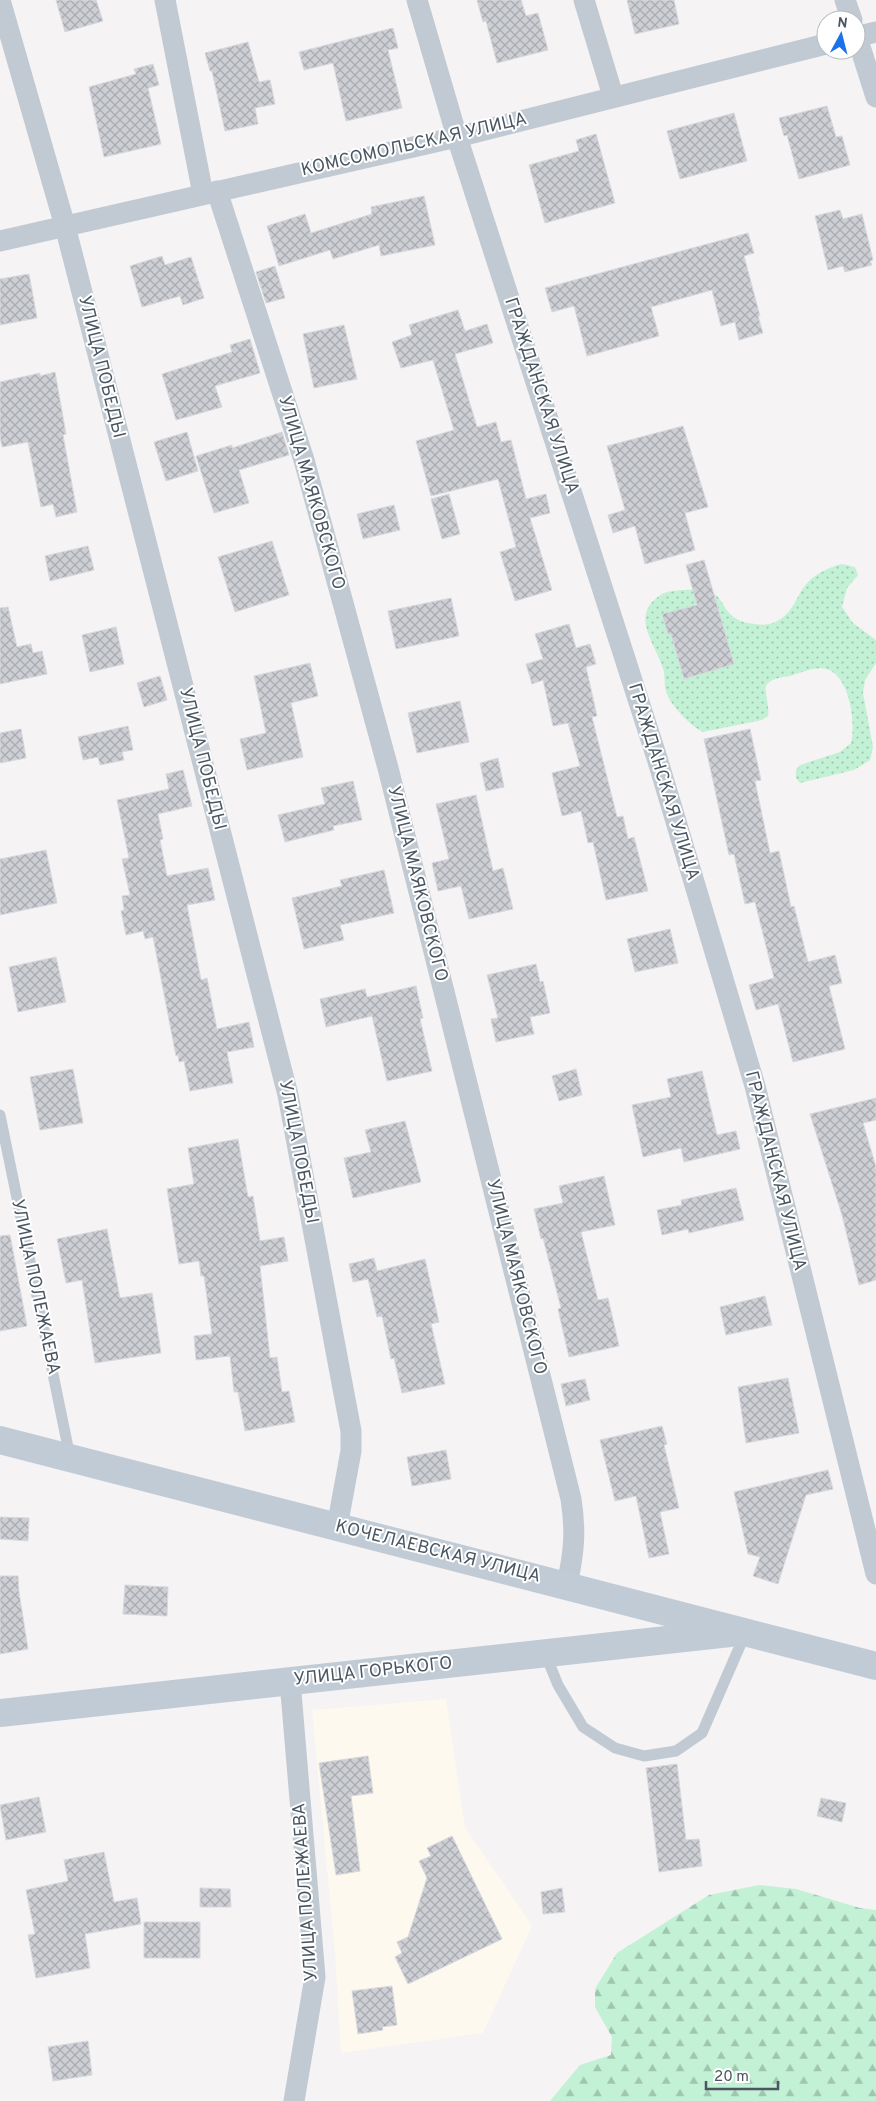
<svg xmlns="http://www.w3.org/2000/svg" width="876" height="2101" font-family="Overpass,sans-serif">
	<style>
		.commercial { fill: #fdf9ef }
		.forest { fill: url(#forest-firs) }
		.garden { fill: url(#garden-dots) }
		.building { fill: url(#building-cross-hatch); stroke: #d7d9de }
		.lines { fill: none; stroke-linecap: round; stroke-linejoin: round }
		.lane { stroke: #c1cad2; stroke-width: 11 }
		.street { stroke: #c1cad2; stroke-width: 21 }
		.secondary { stroke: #c1cbd6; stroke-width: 28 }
		.labels { text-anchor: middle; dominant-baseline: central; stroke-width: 4; stroke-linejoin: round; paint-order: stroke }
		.street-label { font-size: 18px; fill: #4a5661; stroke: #fff }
	</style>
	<defs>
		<pattern id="forest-firs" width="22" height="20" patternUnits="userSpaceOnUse" patternTransform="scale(1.25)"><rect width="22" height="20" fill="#c3f1d5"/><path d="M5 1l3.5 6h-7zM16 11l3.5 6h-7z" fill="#a0c6b0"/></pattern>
		<pattern id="garden-dots" width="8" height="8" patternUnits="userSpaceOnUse" patternTransform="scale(1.25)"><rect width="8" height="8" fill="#c3f1d5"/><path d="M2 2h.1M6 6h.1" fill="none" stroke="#a0c6b0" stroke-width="1.8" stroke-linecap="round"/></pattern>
		<pattern id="building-cross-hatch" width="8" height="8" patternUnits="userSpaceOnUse" patternTransform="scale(1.25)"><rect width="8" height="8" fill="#cdcfd5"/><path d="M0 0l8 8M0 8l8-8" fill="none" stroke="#a8abb0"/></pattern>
	</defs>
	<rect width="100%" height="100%" fill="#f5f3f3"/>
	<path class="commercial" d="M446,1699L465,1827L532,1926L483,2033L341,2053L335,1953L312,1710Z"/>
	<path class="forest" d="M759,1885L796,1889L860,1908L876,1910V2101H550L580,2065L611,2055L612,2037L595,2007V1989L617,1953L709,1895Z"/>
	<path class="garden" d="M842,564L855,567L858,575L847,588L842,607L853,623L876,640V663L865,680L863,693L873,747L870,760L854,770L800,783L796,778V770L800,765L840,752L851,743C856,723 850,677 827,669C816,666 800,673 790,676C782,677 769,679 766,686C764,691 770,707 768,716L762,720L703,732C692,727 671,706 667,694C664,687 665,679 664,672C657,644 627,616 662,594C668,591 678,590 685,590C692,590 701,588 707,590C728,596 719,620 754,624C760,625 768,625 773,623C791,616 794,602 804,587C812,575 829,567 842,564Z"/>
	<g class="building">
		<path d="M56,0H96L103,21L65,32Z"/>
		<path d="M477,0H521L526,16L538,13L548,50L497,63L486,21L483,22Z"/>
		<path d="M627,0H674L679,24L635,34Z"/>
		<path d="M393,28L398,48L388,50L402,108L346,121L333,63L304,70L299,52Z"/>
		<path d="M248,42L259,82L270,80L275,104L255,108L258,124L225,131L212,71H210L205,53Z"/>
		<path d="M153,64L159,85L148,88L161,144L104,157L89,87L136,74L134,69Z"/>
		<path d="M827,106L836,137L842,136L850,165L799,179L787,135L784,136L779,118Z"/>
		<path d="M734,113L747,161L680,179L667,131Z"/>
		<path d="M596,134L615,203L545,223L529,165L579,151L576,140Z"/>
		<path d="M424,196L435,245L381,256L379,245L333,259L330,250L279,266L267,226L305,214L311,233L372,214L371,207Z"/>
		<path d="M840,210L843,219L862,214L873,260L870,261L872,265L845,272L843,266L828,270L815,216Z"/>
		<path d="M748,233L754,253L744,256L760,316H758L763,333L739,340L735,322L721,326L712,290L651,307L659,336L587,356L574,306L552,312L545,288Z"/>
		<path d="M162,256L165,265L191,257L204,298L183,305L180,296L142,307L130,266Z"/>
		<path d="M275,266L285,298L266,303L256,272Z"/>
		<path d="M29,274L37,318L0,325V279Z"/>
		<path d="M458,310L465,331L487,324L493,343L455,354L477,427L496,422L501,442L511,440L526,499L546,494L550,513L530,518L552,590L515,601L500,552L516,547L498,479L431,496L416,441L454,430L433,360L401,368L392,342L412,335L409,325Z"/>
		<path d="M344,325L357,379L314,388L303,334Z"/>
		<path d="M250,339L260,373L215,386L222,407L176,420L162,374L232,352L230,345Z"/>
		<path d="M55,372L66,434L63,435L77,512L56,517L53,504L41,507L28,442L2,447L0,436V382L40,373V376Z"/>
		<path d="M683,426L708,507L685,513L695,550L645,564L635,526L613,533L608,515L625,510L607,446Z"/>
		<path d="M187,432L198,471L166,481L154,442Z"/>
		<path d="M282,432L289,455L239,470L249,503L214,513L196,456L232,445V448Z"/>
		<path d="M449,494L460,534L442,539L431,499Z"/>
		<path d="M394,505L400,530L363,539L357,514Z"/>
		<path d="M272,541L289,595L235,612L218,557Z"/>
		<path d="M88,546L94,570L50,581L45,556Z"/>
		<path d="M704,560L734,664L684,679L671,634H668L662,614L697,605L686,565Z"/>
		<path d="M451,598L459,636L396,649L388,611Z"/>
		<path d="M8,607L17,647L31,644L33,653L42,651L47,674L0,684V608Z"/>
		<path d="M569,624L576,648L590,644L596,664L586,667L597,716L592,717L617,817L623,816L628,839L634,837L648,891L606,900L593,842L588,843L581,811L562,816L552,773L580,766L568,723L553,726L543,680L532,684L526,664L543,659L535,634Z"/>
		<path d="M116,627L124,664L90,672L82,635Z"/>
		<path d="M310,663L318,696L291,703L303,757L247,770L240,739L266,733L254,676Z"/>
		<path d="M160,676L167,700L144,707L137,683Z"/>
		<path d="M460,701L469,742L417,753L408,713Z"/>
		<path d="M128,726L133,750L122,752L124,760L100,765L98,757L83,760L78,737Z"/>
		<path d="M21,729L26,758L0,763V733Z"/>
		<path d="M750,729L761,780L755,781L770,853L779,851L791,907L794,906L808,962L835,955L842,983L829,986L845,1049L793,1062L778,1004L756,1010L749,985L774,978L755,902L745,904L734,854L729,855L704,739Z"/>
		<path d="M498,758L504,787L486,791L480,763Z"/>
		<path d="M183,770L192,806L158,814L163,839L160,840L167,876L208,868L215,900L187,905L201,980L207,978L217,1029L249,1022L254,1047L227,1052L233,1083L190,1091L184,1061L179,1062L178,1055L176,1056L153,937L145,939L143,931L126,935L121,911L124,910L122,896L130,895L122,859L129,858L117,800L169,789L166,774Z"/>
		<path d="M353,781L362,820L333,826L334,830L285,842L278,815L325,804L321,788Z"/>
		<path d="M476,795L493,871L503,868L513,909L469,919L461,886L438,891L432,863L449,859L436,804Z"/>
		<path d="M46,850L57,903L0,915V859Z"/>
		<path d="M384,870L394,913L340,925L344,940L304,949L292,898L342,886L340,880Z"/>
		<path d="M670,929L678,963L635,972L627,939Z"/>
		<path d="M56,957L66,1002L18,1012L9,967Z"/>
		<path d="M536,964L540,982L543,981L550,1013L530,1017L534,1034L496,1042L491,1019L498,1018L487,975Z"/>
		<path d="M416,986L423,1018L420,1019L432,1071L387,1081L372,1016L326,1027L320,999L365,989L367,997Z"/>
		<path d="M73,1069L83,1123L40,1130L30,1077Z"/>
		<path d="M576,1069L582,1095L559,1101L552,1076Z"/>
		<path d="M702,1071L717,1135L736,1131L740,1149L684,1162L681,1148L643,1157L632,1105L671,1097L667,1079Z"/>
		<path d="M876,1098V1120L863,1123L876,1167V1280L859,1285L842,1215L810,1114Z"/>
		<path d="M405,1121L421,1182L353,1198L344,1158L371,1152L365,1130Z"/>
		<path d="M238,1139L248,1197L253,1196L260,1241L284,1237L288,1261L260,1266L270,1358L277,1357L282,1392L289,1391L295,1422L245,1431L238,1392H234L230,1356L196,1360L194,1336L212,1334L204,1276H201L199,1261L179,1264L167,1189L194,1184L188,1148Z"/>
		<path d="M604,1176L615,1225L581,1232L598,1300L608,1298L619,1346L569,1357L558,1309L561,1308L543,1238L541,1239L534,1209L563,1203L559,1186Z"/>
		<path d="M736,1188L744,1220L689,1233L688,1229L662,1235L657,1210L682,1205L681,1200Z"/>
		<path d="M107,1229L120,1298L152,1293L161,1353L95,1363L82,1280L66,1283L57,1239Z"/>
		<path d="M10,1235L27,1326L0,1331V1236Z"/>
		<path d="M374,1258L377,1271L425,1259L439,1322L431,1324L445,1384L402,1393L394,1358L391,1359L382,1316L377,1317L368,1279L353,1282L349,1264Z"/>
		<path d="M765,1296L772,1325L726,1335L720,1307Z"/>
		<path d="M788,1378L799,1433L746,1443L738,1387Z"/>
		<path d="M585,1379L590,1400L566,1406L561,1384Z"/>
		<path d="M662,1426L667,1444L664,1445L679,1508L660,1512L669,1554L649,1558L636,1496L615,1501L600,1440Z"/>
		<path d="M446,1450L451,1479L412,1486L407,1457Z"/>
		<path d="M828,1470L833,1489L806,1495L778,1584L753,1576L760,1557L748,1554L734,1492Z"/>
		<path d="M0,1517L29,1518L28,1541L0,1539Z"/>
		<path d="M0,1576H18L19,1592L28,1649L0,1654Z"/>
		<path d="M125,1585L168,1587L167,1616L123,1614Z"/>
		<path d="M368,1756L373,1793L351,1796L360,1871L336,1875L319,1763Z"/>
		<path d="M677,1764L686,1840L699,1839L702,1866L659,1872L646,1768Z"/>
		<path d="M39,1797L46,1832L6,1840L0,1805Z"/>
		<path d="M821,1798L846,1803L842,1822L817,1816Z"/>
		<path d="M452,1836L502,1939L408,1984L395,1957L402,1953L397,1942L408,1937L427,1878L419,1861L431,1856L427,1848Z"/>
		<path d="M104,1852L114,1902L137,1898L141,1924L85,1934L90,1968L36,1978L28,1935L35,1934L26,1890L68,1881L64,1860Z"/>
		<path d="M200,1888L230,1889L231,1907H200Z"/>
		<path d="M562,1888L565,1912L543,1914L541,1892Z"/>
		<rect x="144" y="1922" width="56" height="36"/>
		<path d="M392,1986L397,2025L382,2027L383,2030L358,2034L352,1991Z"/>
		<path d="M88,2041L92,2075L53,2081L48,2047Z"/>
	</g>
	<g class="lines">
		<g class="lane">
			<path d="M0,1115L70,1457"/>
			<path d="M545,1653L558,1685L583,1727L615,1748L644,1756L676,1751L702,1733L746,1632"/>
		</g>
		<g class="street">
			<path d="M0,0L65,226L288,1095L351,1431V1451L337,1527"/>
			<path d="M165,0L203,194"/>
			<path d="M417,0L457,137L657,758L755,1086L876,1574"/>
			<path d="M584,0L613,96"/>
			<path d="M845,0L852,20"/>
			<path d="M856,34L876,97"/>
			<path d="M856,37L876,32"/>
			<path d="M217,191L304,460L388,768L571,1499C576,1532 574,1552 567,1585"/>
			<path d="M0,241L457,137L826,44"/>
			<path d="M290,1681L315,1977L294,2101"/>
		</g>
		<g class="secondary">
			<path d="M0,1440L876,1666"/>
			<path d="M0,1713L730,1633"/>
		</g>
	</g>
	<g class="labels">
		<g class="street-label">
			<text transform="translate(414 145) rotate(-13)">КОМСОМОЛЬСКАЯ УЛИЦА</text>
			<text transform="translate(101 367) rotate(76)">УЛИЦА ПОБЕДЫ</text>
			<text transform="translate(541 396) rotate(72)">ГРАЖДАНСКАЯ УЛИЦА</text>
			<text transform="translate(311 493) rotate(74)">УЛИЦА МАЯКОВСКОГО</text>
			<text transform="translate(202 759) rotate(76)">УЛИЦА ПОБЕДЫ</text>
			<text transform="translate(663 782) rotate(73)">ГРАЖДАНСКАЯ УЛИЦА</text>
			<text transform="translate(417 884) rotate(76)">УЛИЦА МАЯКОВСКОГО</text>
			<text transform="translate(298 1152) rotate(79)">УЛИЦА ПОБЕДЫ</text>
			<text transform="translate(775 1171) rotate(76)">ГРАЖДАНСКАЯ УЛИЦА</text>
			<text transform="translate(516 1277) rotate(76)">УЛИЦА МАЯКОВСКОГО</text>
			<text transform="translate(35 1287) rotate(78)">УЛИЦА ПОЛЕЖАЕВА</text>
			<text transform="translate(438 1552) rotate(14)">КОЧЕЛАЕВСКАЯ УЛИЦА</text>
			<text transform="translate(373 1672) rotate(-6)">УЛИЦА ГОРЬКОГО</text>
			<text transform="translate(306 1892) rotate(-94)">УЛИЦА ПОЛЕЖАЕВА</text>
		</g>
	</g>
	<g transform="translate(841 35) rotate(7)"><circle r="24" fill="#ffffff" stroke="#b7bbc0"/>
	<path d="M0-4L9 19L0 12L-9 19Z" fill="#1a73e8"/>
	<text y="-8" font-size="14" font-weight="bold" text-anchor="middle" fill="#4a5661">N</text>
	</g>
	<path d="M706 2081v8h72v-8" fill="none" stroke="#4a5661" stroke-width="2.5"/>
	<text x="714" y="2081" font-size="15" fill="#4a5661" stroke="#ffffff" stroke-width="4" paint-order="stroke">20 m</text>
</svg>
